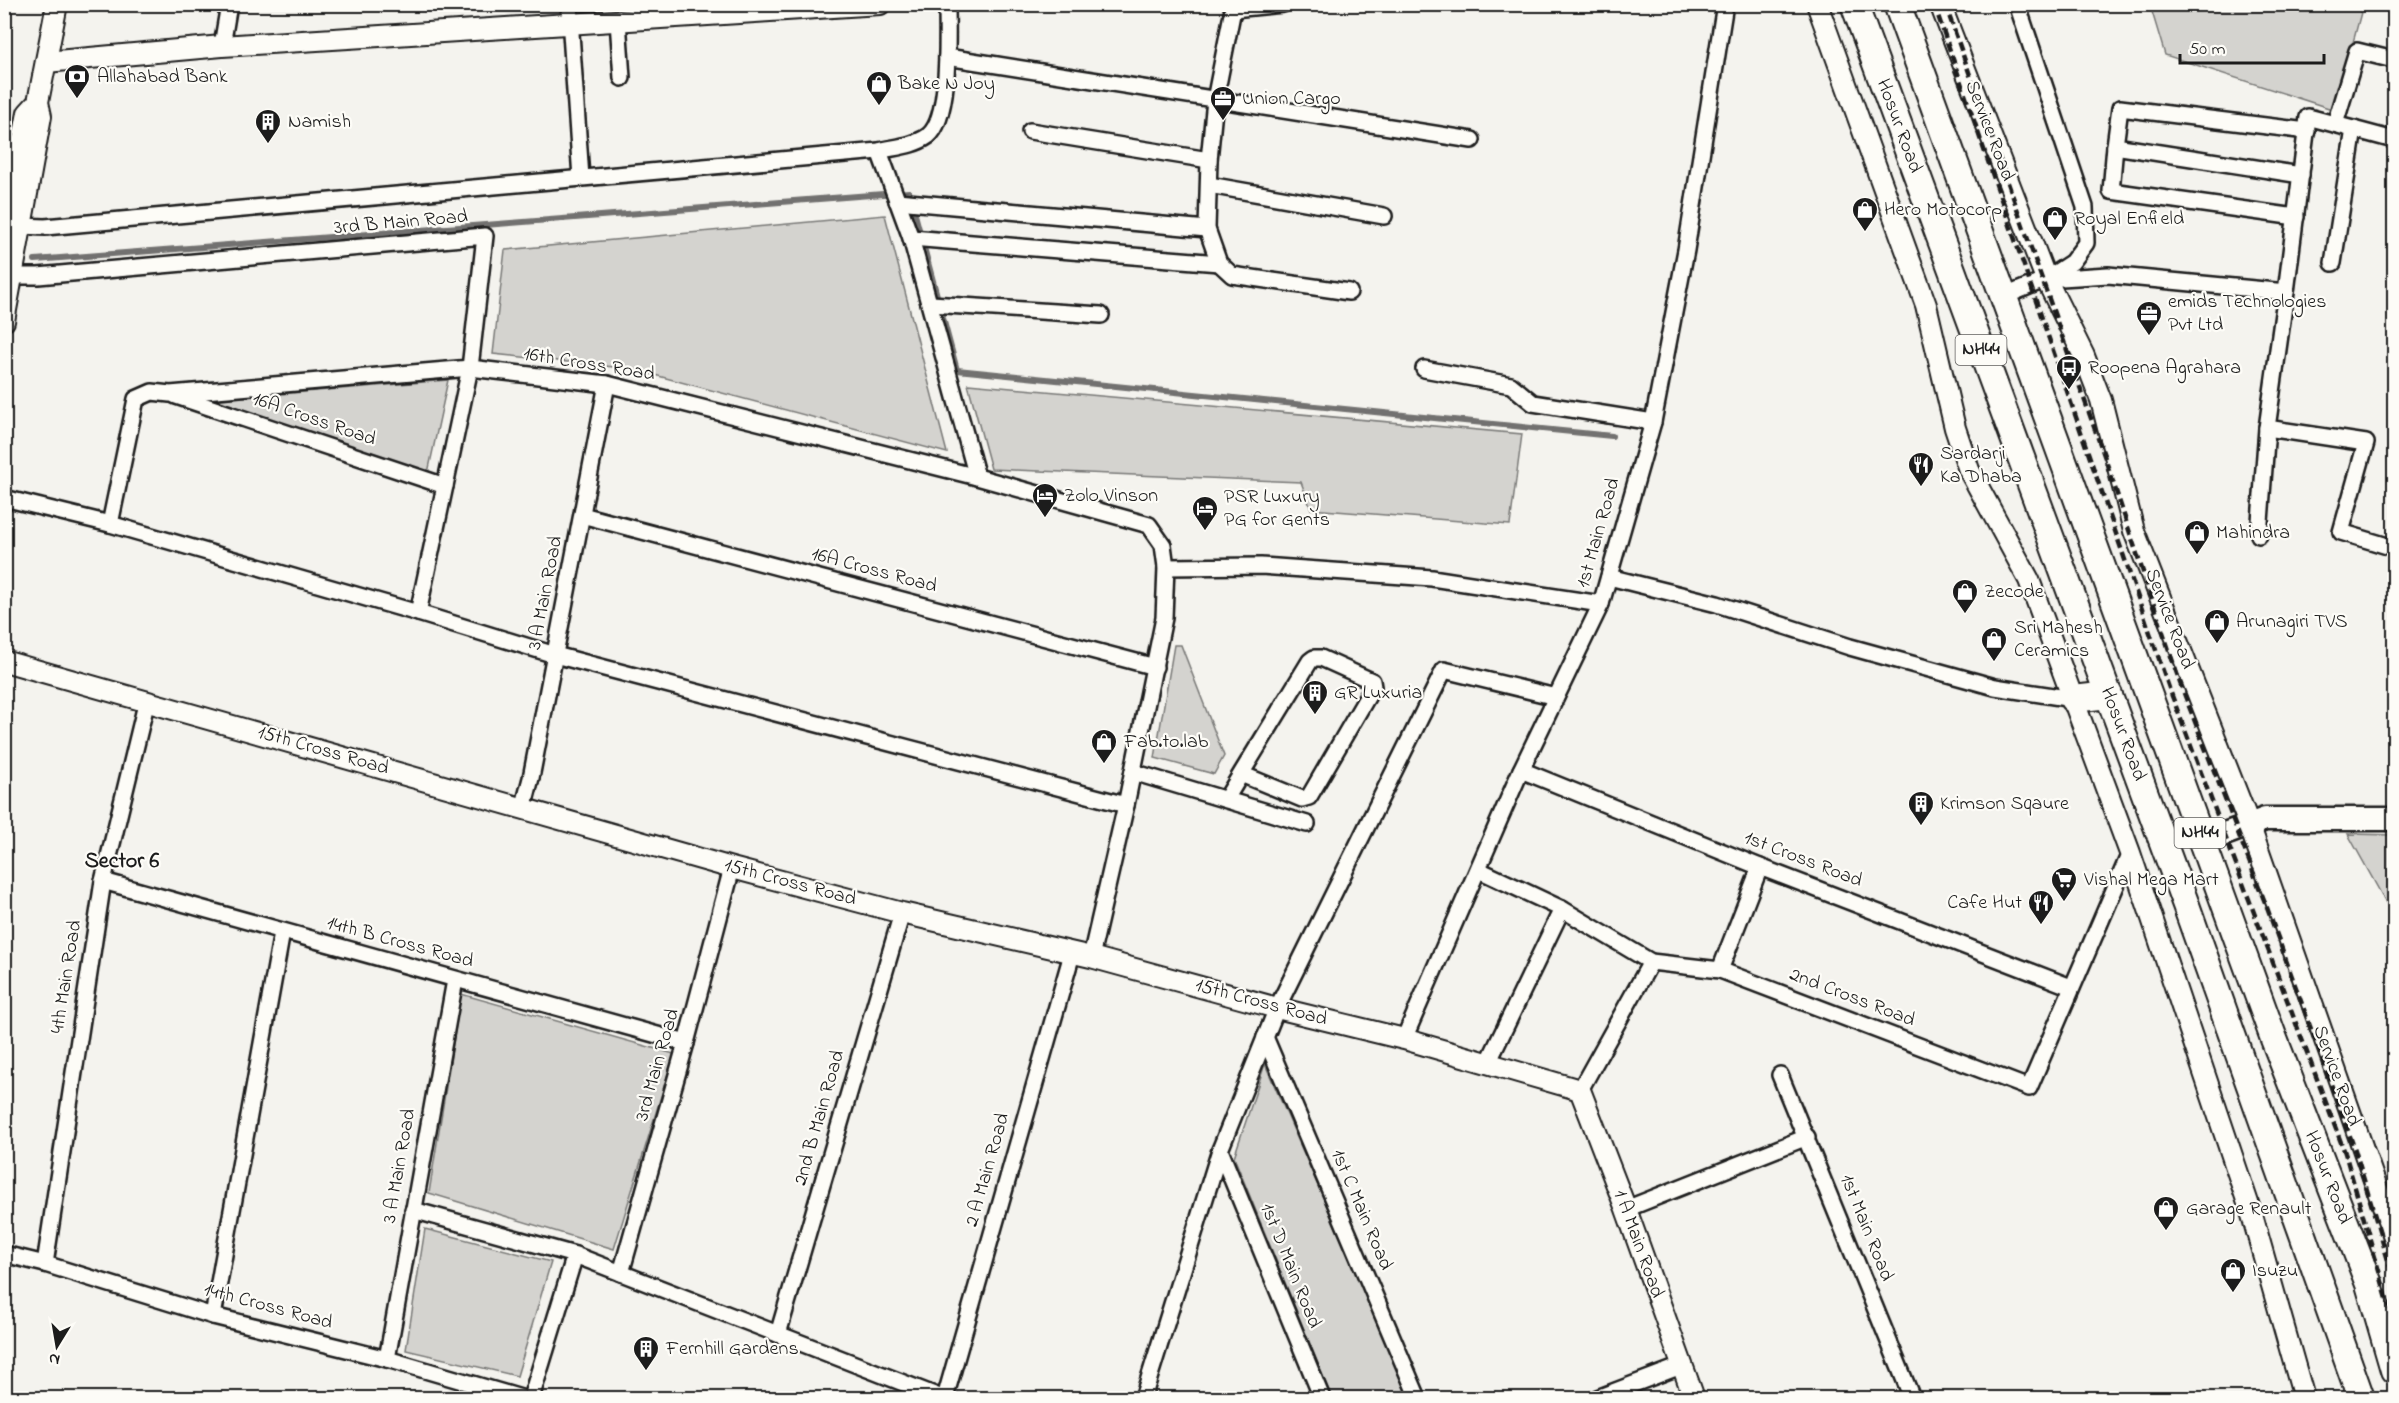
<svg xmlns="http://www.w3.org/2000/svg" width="2399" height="1403" font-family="'Indie Flower',sans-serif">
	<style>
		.green { fill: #d4d3cf; stroke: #787876; stroke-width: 1.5 }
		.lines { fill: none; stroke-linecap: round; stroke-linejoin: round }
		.stream { stroke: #72716f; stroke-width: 6 }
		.minor-casing { stroke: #1c1c1c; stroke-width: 20 }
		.tertiary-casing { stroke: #1c1c1c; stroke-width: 24 }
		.secondary-casing { stroke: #1c1c1c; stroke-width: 27 }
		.trunk-casing { stroke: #1c1c1c; stroke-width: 30 }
		.minor { stroke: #fdfcf7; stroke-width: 15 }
		.tertiary { stroke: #fdfcf7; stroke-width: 20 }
		.secondary { stroke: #fdfcf7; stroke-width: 22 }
		.trunk { stroke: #fdfcf7; stroke-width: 26 }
		.rail { stroke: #1c1c1c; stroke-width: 4.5; stroke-dasharray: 9 4.5; stroke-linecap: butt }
		.labels { text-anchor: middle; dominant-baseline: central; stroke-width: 4.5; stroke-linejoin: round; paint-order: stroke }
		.shield { fill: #fdfcf7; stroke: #605f5e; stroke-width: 1.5 }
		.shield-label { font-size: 18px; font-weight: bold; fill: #1c1c1c }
		.poi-label { font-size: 20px; fill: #1c1c1c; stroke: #fdfcf7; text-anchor: start }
		.street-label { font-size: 20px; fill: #1c1c1c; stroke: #fdfcf7 }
		.quarter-label { font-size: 22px; font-weight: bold; fill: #1c1c1c; stroke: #fdfcf7 }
	</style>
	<rect width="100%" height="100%" fill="#f4f3ee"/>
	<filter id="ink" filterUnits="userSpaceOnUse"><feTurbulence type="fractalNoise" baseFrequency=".0167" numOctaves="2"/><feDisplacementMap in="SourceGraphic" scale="12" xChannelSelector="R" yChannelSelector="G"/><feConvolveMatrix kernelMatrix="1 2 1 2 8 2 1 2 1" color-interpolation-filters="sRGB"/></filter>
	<g filter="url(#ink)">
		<g class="green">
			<path d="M2150,5H2363L2335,110L2165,55Z"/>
			<path d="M885,215L947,453L632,369L493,354L505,250Z"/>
			<path d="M448,380L428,473L208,400Z"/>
			<path d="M968,384L1522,434L1510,525L1311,509L1301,482L991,469Z"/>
			<path d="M1174,645H1181L1224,756L1214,774L1155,758Z"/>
			<path d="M2348,834L2394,835V917Z"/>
			<path d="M461,994L674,1054L614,1249L429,1193Z"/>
			<path d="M1265,1064L1410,1398H1332L1234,1157Z"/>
			<path d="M425,1229L551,1262L517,1376L406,1350Z"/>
		</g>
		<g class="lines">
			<path class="stream" d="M35,260L909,192L957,370L1612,436"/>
			<defs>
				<g id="minor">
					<path d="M569,4L581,178"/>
					<path d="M1231,4L1233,9L1215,100L1209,160L1207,229L1219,263L1232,275L1349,292"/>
					<path d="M1233,9L1283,4"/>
					<path d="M618,21L622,78"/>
					<path d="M222,46L229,4"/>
					<path d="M947,57L1472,140"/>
					<path d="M2335,124L2357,51L2394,60"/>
					<path d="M1030,131L1209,160"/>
					<path d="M2115,146L2120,108L2307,131"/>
					<path d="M879,151L911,238L977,477"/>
					<path d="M1209,185L1384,216"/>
					<path d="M897,201L1207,229"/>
					<path d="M2296,217L2111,191L2115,146L2301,175"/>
					<path d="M21,226L45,227L879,151C895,147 914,146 928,136C951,118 947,34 947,4"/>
					<path d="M911,238L1219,263"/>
					<path d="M2333,263L2354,129"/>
					<path d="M12,276H38L485,236L470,368L418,613"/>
					<path d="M2046,279L2108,275L2286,292L2308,117L2394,140"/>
					<path d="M2286,292L2267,428L2366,443L2341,532L2394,548"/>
					<path d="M2003,297L2046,279L2072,262L2086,243L2085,207L2017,4"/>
					<path d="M931,304L1101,315"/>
					<path d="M1424,369L1511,385L1533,403L1653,422"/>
					<path d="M176,396L445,486"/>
					<path d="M4,498L110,524L418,613L555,655L1126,805"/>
					<path d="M582,515L1155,667"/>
					<path d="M110,524L136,399L152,392L170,394L470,368L607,384L977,477L1149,525L1163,545L1166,567L1164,618L1126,805L1091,957"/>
					<path d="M2259,535L2267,428"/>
					<path d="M1166,567L1261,566L1432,578L1601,604"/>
					<path d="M1609,577L1717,604L1850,647L1995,687L2073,699"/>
					<path d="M1521,770L1760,867L2071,987"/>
					<path d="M1133,772L1307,824"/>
					<path d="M1226,799L1241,774L1310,661L1314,658H1321L1372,681L1373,687L1309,797L1302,799L1241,774"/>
					<path d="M523,809L531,778L607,384"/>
					<path d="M1479,870L1562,909L1651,962L1720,970L2029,1088L2130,853"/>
					<path d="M103,881L686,1043"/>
					<path d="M1720,970L1760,867"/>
					<path d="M1265,1037L1418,1398"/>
					<path d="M1404,1039L1521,770L1601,604L1653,422L1686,250L1725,4"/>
					<path d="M1488,1063L1562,909"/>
					<path d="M1780,1075L1912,1398"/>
					<path d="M1580,1090L1651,962"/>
					<path d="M1220,1150L1322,1398"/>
					<path d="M1626,1209L1807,1137"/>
					<path d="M413,1210L575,1255L942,1398"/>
					<path d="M4,1254L45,1264L213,1316L387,1359L521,1398"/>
					<path d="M45,1264L103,881L147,700"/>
					<path d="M621,1273L686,1043L732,868"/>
					<path d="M213,1316L282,932"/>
					<path d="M778,1334L902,913"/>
					<path d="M387,1359L455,980"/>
					<path d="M531,1398L575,1255"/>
					<path d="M945,1398L1072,954"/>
					<path d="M1143,1398L1220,1150L1277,1008L1444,670L1556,697"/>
					<path d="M1597,1398L1681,1366"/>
				</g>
				<g id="tertiary">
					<path d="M1817,4L1926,305L1955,428L1969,470L2029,580L2130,853L2252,1215L2304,1398"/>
					<path d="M1940,4L2046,279L2084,356L2101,400L2134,531L2249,824L2394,1237"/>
					<path d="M46,62L222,46L880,4"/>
					<path d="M4,238L28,113L38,102"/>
					<path d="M4,321L41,116L38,102L57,4"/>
					<path d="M4,661L732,868L902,913L1091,957L1277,1008L1404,1039L1580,1090L1626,1209L1694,1398"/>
				</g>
				<path id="secondary" d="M2203,842L2265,819H2394"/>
				<g id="trunk">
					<path id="s1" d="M1854,4L2186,905L2361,1398"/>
					<path id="s2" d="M1897,4L2274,1039L2369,1284L2394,1370"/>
					<path d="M2073,699L2109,695"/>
				</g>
			</defs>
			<use href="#minor" class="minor-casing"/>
			<use href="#tertiary" class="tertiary-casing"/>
			<use href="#secondary" class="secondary-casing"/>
			<use href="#trunk" class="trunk-casing"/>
			<use href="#minor" class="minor"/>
			<use href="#tertiary" class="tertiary"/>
			<use href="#secondary" class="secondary"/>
			<use href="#trunk" class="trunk"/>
			<g class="rail">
				<path d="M1934,4L2169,688L2345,1153L2394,1323"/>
				<path d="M1945,4L2105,458L2180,683L2266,905L2355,1150L2394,1280"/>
			</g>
		</g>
	</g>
	<defs>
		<symbol id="bank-pin" viewBox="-11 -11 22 30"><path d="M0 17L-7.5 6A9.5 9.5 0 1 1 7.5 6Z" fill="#1c1c1c" stroke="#fdfcf7"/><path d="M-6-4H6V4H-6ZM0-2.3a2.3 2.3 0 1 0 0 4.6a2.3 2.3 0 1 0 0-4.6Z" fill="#fff"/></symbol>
		<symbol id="shop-pin" viewBox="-11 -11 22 30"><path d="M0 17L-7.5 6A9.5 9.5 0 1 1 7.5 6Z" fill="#1c1c1c" stroke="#fdfcf7"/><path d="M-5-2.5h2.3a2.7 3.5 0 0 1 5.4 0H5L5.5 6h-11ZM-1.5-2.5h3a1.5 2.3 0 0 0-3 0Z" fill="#fff"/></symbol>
		<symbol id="office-pin" viewBox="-11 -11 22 30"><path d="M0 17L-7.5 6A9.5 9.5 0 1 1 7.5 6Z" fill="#1c1c1c" stroke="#fdfcf7"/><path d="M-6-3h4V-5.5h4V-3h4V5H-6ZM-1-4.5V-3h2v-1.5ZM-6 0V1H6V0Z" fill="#fff"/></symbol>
		<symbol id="building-pin" viewBox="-11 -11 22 30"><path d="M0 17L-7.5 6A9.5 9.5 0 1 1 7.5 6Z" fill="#1c1c1c" stroke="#fdfcf7"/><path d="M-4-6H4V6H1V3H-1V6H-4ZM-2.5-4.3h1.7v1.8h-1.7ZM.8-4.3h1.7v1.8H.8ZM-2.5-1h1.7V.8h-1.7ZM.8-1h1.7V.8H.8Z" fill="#fff"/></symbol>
		<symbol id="bus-pin" viewBox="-11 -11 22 30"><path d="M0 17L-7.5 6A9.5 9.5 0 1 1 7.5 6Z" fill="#1c1c1c" stroke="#fdfcf7"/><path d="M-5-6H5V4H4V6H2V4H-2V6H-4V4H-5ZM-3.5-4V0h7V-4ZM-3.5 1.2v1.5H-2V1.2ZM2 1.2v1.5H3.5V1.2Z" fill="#fff"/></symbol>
		<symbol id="restaurant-pin" viewBox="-11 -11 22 30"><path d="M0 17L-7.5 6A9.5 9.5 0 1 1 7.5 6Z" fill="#1c1c1c" stroke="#fdfcf7"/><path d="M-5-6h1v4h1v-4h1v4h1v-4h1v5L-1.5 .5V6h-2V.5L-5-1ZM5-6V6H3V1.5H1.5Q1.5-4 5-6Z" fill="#fff"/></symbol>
		<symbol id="hotel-pin" viewBox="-11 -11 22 30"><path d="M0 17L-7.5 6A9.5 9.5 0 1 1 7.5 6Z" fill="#1c1c1c" stroke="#fdfcf7"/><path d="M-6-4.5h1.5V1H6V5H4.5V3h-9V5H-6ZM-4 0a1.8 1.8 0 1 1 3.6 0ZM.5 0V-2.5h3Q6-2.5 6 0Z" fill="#fff"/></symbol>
		<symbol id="supermarket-pin" viewBox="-11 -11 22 30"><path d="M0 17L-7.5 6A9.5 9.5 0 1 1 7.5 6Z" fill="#1c1c1c" stroke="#fdfcf7"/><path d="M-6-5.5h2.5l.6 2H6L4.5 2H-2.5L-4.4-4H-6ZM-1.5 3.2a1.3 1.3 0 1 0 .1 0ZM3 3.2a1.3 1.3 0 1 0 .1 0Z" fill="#fff"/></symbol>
	</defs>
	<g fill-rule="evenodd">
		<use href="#bank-pin" x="62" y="62" width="30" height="40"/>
		<use href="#shop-pin" x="864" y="69" width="30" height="40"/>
		<use href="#office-pin" x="1208" y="84" width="30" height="40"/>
		<use href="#building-pin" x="253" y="107" width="30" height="40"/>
		<use href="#shop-pin" x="1850" y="195" width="30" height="40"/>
		<use href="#shop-pin" x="2040" y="204" width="30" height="40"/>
		<use href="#office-pin" x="2134" y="299" width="30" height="40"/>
		<use href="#bus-pin" x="2054" y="353" width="30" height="40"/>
		<use href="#restaurant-pin" x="1906" y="450" width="30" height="40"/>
		<use href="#hotel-pin" x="1030" y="481" width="30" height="40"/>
		<use href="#hotel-pin" x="1190" y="494" width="30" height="40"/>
		<use href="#shop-pin" x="2182" y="518" width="30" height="40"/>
		<use href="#shop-pin" x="1950" y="577" width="30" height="40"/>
		<use href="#shop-pin" x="2202" y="607" width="30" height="40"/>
		<use href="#shop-pin" x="1979" y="625" width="30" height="40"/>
		<use href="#building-pin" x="1300" y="678" width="30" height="40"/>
		<use href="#shop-pin" x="1089" y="727" width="30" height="40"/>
		<use href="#building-pin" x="1906" y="789" width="30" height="40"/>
		<use href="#supermarket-pin" x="2049" y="865" width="30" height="40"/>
		<use href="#restaurant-pin" x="2026" y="888" width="30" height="40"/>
		<use href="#shop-pin" x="2151" y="1194" width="30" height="40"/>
		<use href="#shop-pin" x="2218" y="1256" width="30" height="40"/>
		<use href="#building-pin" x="631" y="1334" width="30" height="40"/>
	</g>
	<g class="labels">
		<g class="shield">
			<rect x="1955.5" y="335" width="51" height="30" rx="4.5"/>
			<rect x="2174.5" y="818" width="51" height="30" rx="4.5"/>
		</g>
		<g class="shield-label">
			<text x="1981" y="350">NH44</text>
			<text x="2200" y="833">NH44</text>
		</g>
		<g class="poi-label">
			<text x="97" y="77">Allahabad Bank</text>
			<text x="898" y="84">Bake N Joy</text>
			<text x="1242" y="99">Union Cargo</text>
			<text x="288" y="122">Namish</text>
			<text x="1884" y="210">Hero Motocorp</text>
			<text x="2074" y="219">Royal Enfield</text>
			<text x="2168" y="302">emids Technologies<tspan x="2168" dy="23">Pvt Ltd</tspan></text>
			<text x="2088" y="368">Roopena Agrahara</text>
			<text x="1940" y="454">Sardarji<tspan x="1940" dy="23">Ka Dhaba</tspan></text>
			<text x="1064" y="496">Zolo Vinson</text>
			<text x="1224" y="497">PSR Luxury<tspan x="1224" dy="23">PG for Gents</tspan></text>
			<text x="2216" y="533">Mahindra</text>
			<text x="1984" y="592">Zecode</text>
			<text x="2236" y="622">Arunagiri TVS</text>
			<text x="2014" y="628">Sri Mahesh<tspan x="2014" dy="23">Ceramics</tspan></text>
			<text x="1334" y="693">GR Luxuria</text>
			<text x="1124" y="742">Fab.to.lab</text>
			<text x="1940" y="804">Krimson Sqaure</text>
			<text x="2084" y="880">Vishal Mega Mart</text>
			<text x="2022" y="903" text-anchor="end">Cafe Hut</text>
			<text x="2186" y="1209">Garage Renault</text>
			<text x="2252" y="1271">Isuzu</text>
			<text x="666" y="1349">Fernhill Gardens</text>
		</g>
		<g class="street-label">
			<text stroke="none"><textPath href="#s1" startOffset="130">Hosur Road</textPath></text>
			<text transform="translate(1989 131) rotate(69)">Service Road</text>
			<text transform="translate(401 223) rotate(-5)">3rd B Main Road</text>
			<text transform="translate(589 365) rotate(9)">16th Cross Road</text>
			<text transform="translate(314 420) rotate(19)">16A Cross Road</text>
			<text transform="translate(1599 533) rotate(-74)">1st Main Road</text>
			<text transform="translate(874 571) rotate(15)">16A Cross Road</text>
			<text transform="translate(546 593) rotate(-79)">3 A Main Road</text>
			<text transform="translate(2169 619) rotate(69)">Service Road</text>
			<text stroke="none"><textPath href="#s1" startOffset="778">Hosur Road</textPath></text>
			<text transform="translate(323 751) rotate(16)">15th Cross Road</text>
			<text transform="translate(1803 860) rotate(21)">1st Cross Road</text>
			<text transform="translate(790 883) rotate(15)">15th Cross Road</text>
			<text transform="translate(400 943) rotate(15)">14th B Cross Road</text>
			<text transform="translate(67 977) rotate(-81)">4th Main Road</text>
			<text transform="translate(1852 998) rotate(21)">2nd Cross Road</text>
			<text transform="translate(1261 1003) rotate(15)">15th Cross Road</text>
			<text transform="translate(658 1065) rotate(-74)">3rd Main Road</text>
			<text transform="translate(2336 1076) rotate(70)">Service Road</text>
			<text transform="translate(820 1118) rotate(-74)">2nd B Main Road</text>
			<text transform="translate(400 1166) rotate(-80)">3 A Main Road</text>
			<text transform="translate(988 1170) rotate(-74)">2 A Main Road</text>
			<text stroke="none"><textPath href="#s2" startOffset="1250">Hosur Road</textPath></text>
			<text transform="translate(1361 1210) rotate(67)">1st C Main Road</text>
			<text transform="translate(1866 1228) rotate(68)">1st Main Road</text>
			<text transform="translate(1638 1244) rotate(70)">1 A Main Road</text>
			<text transform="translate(1290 1266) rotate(68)">1st D Main Road</text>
			<text transform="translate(268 1307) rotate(15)">14th Cross Road</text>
		</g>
		<g class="quarter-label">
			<text x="122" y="862">Sector 6</text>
		</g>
	</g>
	<rect width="2399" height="1403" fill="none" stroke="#fdfcf7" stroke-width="24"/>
	<rect x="12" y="12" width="2375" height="1379" fill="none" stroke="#1c1c1c" stroke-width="2" filter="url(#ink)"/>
	<g transform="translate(57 1346) rotate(191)" stroke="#fdfcf7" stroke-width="4.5" paint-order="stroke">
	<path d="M0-4.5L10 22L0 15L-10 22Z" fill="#1c1c1c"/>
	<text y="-9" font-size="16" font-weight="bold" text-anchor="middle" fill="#1c1c1c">N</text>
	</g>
	<path d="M2180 54v9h144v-9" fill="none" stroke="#1c1c1c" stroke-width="3"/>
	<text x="2189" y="54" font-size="18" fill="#1c1c1c" stroke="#fdfcf7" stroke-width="4.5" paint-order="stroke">50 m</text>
</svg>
